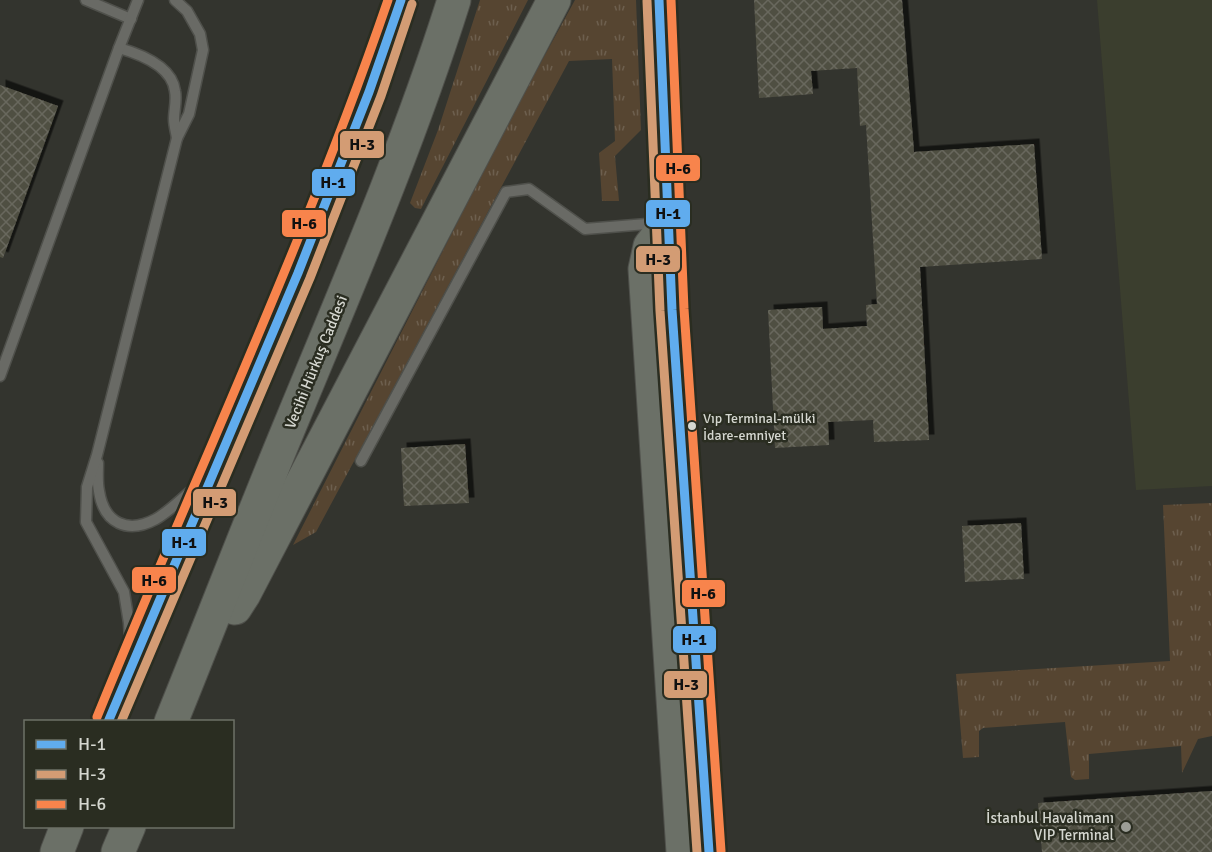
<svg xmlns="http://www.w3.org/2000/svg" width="1212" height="852" font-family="Signika,sans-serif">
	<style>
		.built { fill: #3b3e2e }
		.grass { fill: url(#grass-tufts) }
		.building { fill: url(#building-cross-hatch); filter: url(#shadow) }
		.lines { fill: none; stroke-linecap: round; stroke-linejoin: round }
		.lane-casing { stroke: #4f504b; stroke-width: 13 }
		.primary-casing { stroke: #4f504b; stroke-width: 35 }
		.lane { stroke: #696a65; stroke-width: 10 }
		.primary { stroke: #6b7067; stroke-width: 33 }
		.bus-1-casing { stroke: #2a2d21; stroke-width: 14 }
		.bus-2-casing { stroke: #2a2d21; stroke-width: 14 }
		.bus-3-casing { stroke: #2a2d21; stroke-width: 14 }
		.bus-1 { stroke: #60acee; stroke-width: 9 }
		.bus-2 { stroke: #d39c74; stroke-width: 9 }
		.bus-3 { stroke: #f8844c; stroke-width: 9 }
		.bus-dot { fill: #d5d7d0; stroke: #2a2d21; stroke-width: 2 }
		.poi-dot { fill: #9c9e97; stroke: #2a2d21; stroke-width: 2 }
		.labels { text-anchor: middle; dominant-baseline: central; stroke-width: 5; stroke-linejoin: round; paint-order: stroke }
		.bus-label { font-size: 14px; fill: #d5d7d0; stroke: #2a2d21; text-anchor: start }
		.street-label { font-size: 15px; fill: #d5d7d0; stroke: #2a2d21 }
		.poi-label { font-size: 15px; fill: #d5d7d0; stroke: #2a2d21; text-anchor: end }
		.line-badge { stroke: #2a2d21; stroke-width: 2 }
		.pale-badge-label { font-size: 16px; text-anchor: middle; font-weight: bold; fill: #111 }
	</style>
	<defs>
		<pattern id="grass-tufts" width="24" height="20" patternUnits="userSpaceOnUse" patternTransform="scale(1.5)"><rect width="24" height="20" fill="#564531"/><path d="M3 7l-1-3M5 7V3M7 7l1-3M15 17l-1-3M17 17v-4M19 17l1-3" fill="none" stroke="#6d5f4e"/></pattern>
		<pattern id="building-cross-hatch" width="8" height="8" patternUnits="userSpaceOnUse" patternTransform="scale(1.5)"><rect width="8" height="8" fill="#504f43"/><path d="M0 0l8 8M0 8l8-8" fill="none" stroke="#68685d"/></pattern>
		<filter id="shadow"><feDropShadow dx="5.5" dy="-5.5" stdDeviation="0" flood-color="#0009"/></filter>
	</defs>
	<rect width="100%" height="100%" fill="#33342e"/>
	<path class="built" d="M1097,0H1212V486L1136,490Z"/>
	<g class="grass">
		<path d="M480,0H528L421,209L415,208L410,203L438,130Z"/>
		<path d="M575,0H636L641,130L615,156L619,201H602L599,153L615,141L612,59L569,61L316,532L293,545L511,117Z"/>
		<path d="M1212,503V736L1198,739L1182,773L1181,746L1089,754V779L1075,780L1071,777L1065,722L983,728L979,731V757L963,758L956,674L1170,661L1163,505Z"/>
	</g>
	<g class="building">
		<path d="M754,0H902L914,152L1034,144L1042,259L920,267L929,440L874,442L873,420L828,422L829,445L775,448L768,310L822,307L823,329L867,326L866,305L877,304L866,125L860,126L857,68L811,71L813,94L759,98Z"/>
		<path d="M0,85L58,106L3,258L0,257Z"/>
		<path d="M465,444L469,503L404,506L401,448Z"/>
		<path d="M1021,523L1024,579L965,582L962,526Z"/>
		<path d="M1212,791V852H1042L1038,803Z"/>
	</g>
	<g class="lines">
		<defs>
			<g id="lane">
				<path d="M86,0L131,19"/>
				<path d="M119,48C140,54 172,66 175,91C177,100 174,110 174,119C174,125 176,132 177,138"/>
				<path d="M0,376L119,48L138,0"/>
				<path d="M361,461L506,192L529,189L585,229L659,223"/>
				<path d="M98,463C98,473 97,482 99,491C104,524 128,534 156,519C170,511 183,497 196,487"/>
				<path d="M130,640L129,623L124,592L86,522L87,487L97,455L177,138L189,114L203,50L200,34L187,11L175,0"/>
			</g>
			<g id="primary">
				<path d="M659,0L672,310L709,852"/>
				<path d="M667,224L650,246L645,269L683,852"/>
				<path d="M235,608L244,594L554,0"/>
				<path d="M108,722C204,480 321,247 401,0"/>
				<path d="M171,722C212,621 251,519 293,418C350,280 409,143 454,0"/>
				<path d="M57,852L67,826"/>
				<path d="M118,852L129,826"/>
			</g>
		</defs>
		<use href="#lane" class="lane-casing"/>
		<use href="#primary" class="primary-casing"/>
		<use href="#lane" class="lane"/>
		<use href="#primary" class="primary"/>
		<defs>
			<g id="bus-1">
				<path d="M659,0L672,310L709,852"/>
				<path d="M108,722L298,273L369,92L401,0"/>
			</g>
			<g id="bus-2">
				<path d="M647,1L660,311L697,852"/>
				<path d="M121,722L310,278L381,96L412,4"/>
			</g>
			<g id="bus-3">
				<path d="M671,0L684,309L721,851"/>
				<path d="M97,717C194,478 304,245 388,0"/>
			</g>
		</defs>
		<use href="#bus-1" class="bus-1-casing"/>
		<use href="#bus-2" class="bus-2-casing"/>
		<use href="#bus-3" class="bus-3-casing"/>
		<use href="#bus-1" class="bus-1"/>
		<use href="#bus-2" class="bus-2"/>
		<use href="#bus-3" class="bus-3"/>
	</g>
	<circle class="bus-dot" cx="692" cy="426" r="5"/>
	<circle class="poi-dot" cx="1126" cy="827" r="6"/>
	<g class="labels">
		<g class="bus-label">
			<text x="703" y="418">Vıp Terminal-mülki<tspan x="703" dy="17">İdare-emniyet</tspan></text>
		</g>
		<g class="street-label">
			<text transform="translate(316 362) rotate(-68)">Vecihi Hürkuş Caddesi</text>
		</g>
		<g class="poi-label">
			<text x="1114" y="818">İstanbul Havalimanı<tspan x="1114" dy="17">VIP Terminal</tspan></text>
		</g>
	</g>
	<g class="line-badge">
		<rect x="339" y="130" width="46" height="29" rx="6" fill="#d39c74"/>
		<rect x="655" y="154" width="46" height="28" rx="6" fill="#f8844c"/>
		<rect x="311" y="168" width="45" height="29" rx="6" fill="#60acee"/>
		<rect x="645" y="199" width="46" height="29" rx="6" fill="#60acee"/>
		<rect x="281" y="209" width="46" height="29" rx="6" fill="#f8844c"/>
		<rect x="635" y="245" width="46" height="28" rx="6" fill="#d39c74"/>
		<rect x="192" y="488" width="45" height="29" rx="6" fill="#d39c74"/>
		<rect x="161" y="528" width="46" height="29" rx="6" fill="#60acee"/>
		<rect x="131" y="566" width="46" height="28" rx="6" fill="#f8844c"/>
		<rect x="681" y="579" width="45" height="29" rx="6" fill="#f8844c"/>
		<rect x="672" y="625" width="45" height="29" rx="6" fill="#60acee"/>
		<rect x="663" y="670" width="45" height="29" rx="6" fill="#d39c74"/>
	</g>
	<g class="pale-badge-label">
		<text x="362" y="150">H-3</text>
		<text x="678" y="174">H-6</text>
		<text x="333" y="188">H-1</text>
		<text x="668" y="219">H-1</text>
		<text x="304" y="229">H-6</text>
		<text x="658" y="265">H-3</text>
		<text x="215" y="508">H-3</text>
		<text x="184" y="548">H-1</text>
		<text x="154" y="586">H-6</text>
		<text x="703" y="599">H-6</text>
		<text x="694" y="645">H-1</text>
		<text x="686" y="690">H-3</text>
	</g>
	<rect x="24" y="720" width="210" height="108" fill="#2a2d21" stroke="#6e7167" stroke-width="1.5"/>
	<rect x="36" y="740" width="30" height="9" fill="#60acee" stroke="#6e7167" stroke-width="1.5"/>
	<text x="78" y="750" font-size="18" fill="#d5d7d0">H-1</text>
	<rect x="36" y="770" width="30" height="9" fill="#d39c74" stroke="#6e7167" stroke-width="1.5"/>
	<text x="78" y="780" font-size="18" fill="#d5d7d0">H-3</text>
	<rect x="36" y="800" width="30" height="9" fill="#f8844c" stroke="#6e7167" stroke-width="1.5"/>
	<text x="78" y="810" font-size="18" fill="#d5d7d0">H-6</text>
</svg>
